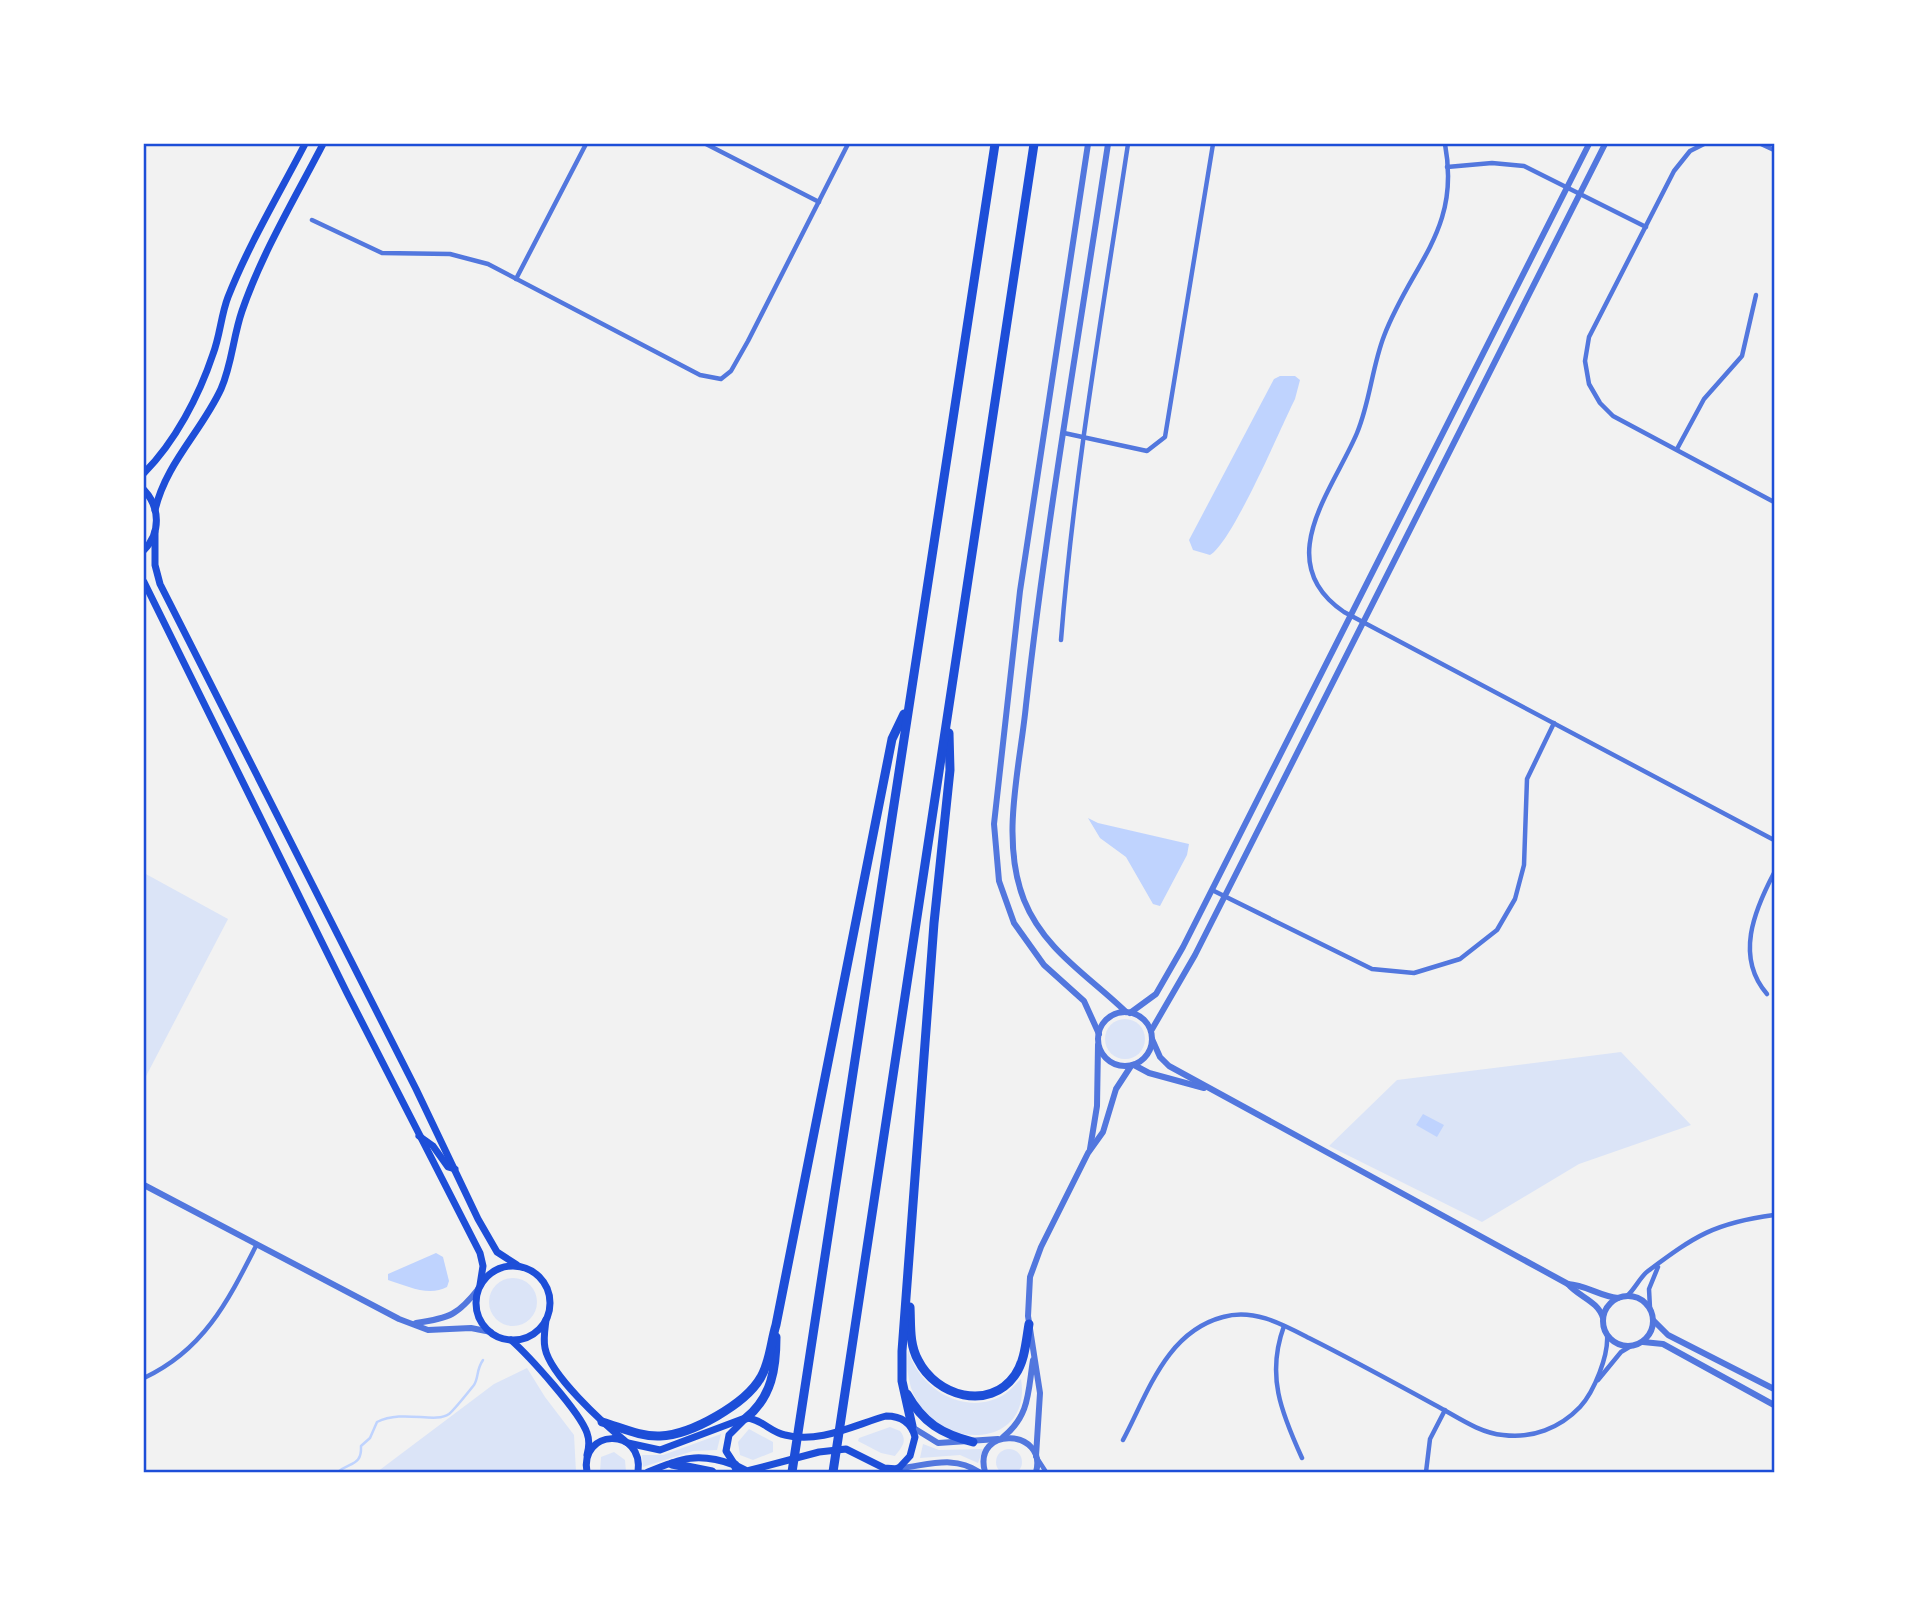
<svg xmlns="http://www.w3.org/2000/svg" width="1918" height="1616" font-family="'Fira Sans',sans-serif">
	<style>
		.green { fill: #dbe4f7 }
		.water { fill: #bfd3fe }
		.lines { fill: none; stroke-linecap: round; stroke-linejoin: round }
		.stream { stroke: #bfd3fe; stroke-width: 2.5 }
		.minor { stroke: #5277de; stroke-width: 4.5 }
		.tertiary { stroke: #5277de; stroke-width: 6 }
		.secondary { stroke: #1d4ed8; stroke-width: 7 }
		.motorway { stroke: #1d4ed8; stroke-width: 9 }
		.neatline { fill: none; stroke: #1d4ed8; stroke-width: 2.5 }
	</style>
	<rect width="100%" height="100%" fill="#f2f2f2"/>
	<g class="green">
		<path d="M144,873L228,919L144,1080Z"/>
		<circle cx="1125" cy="1039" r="20"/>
		<path d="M1621,1052L1691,1125L1579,1164L1482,1222L1329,1146L1397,1080Z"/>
		<circle cx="513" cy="1302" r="24"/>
		<path d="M908,1350C919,1390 967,1418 1005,1394C1011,1390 1016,1383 1021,1379C1035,1463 896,1452 908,1350Z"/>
		<path d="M527,1368L545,1397L574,1435L576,1472H377L494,1384Z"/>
		<path d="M890,1427L900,1431C908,1441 902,1447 895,1456L881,1453L858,1441L859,1438Z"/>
		<path d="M749,1429L773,1442V1452L753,1460L740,1455L738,1442Z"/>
		<path d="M721,1434L717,1450L693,1451L643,1467L642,1455H663Z"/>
		<path d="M923,1444L939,1450L983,1449L978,1463L960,1455L920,1458Z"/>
		<circle cx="1009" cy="1462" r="13"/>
		<path d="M614,1452L625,1460L626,1472H600L601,1457Z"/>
	</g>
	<g class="water">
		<path d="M1280,376H1295L1300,380L1295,399C1281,427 1232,543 1210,555L1193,550L1189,540L1274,379Z"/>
		<path d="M1088,818L1098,823L1189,844L1187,855L1160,906L1153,904L1126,857L1100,838Z"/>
		<path d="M1423,1114L1444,1125L1437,1137L1416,1125Z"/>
		<path d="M436,1253L443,1257L449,1281L447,1287C429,1297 407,1286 388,1280V1274Z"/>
	</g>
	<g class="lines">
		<path class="stream" d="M338,1472C350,1462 362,1466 361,1446L370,1438L377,1422C403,1409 435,1424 449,1414C454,1410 470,1390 474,1385C479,1377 476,1370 483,1360"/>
		<g class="minor">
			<path d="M706,144L819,202"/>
			<path d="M1445,144C1461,230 1412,263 1384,336C1372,367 1370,402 1357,433C1333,490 1270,562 1344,612L1774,840"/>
			<path d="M1704,144L1690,151L1674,171L1589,337L1585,361L1589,384L1600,403L1613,416L1774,502"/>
			<path d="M1761,144L1774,150"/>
			<path d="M1447,167L1492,163L1524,166L1646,227"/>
			<path d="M312,220L382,253L450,254L488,264L700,375L721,379L731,371L748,341L848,144"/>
			<path d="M516,279L586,144"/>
			<path d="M1064,433L1147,451L1165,437L1213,144"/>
			<path d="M1677,449L1704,399L1742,356L1756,295"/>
			<path d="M1061,640C1074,474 1103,309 1128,144"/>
			<path d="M1212,890L1372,969L1414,973L1460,959L1497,930L1515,899L1524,865L1527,779L1554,723"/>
			<path d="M1767,994C1735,957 1754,911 1774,873"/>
			<path d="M1627,1296C1635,1289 1640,1277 1648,1271C1695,1236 1714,1223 1774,1215"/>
			<path d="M1650,1308L1649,1289L1658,1267"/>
			<path d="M1284,1326C1266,1375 1281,1412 1302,1458"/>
			<path d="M144,1378C204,1350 228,1301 257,1244"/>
			<path d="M1598,1380L1621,1352L1631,1346"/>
			<path d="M1123,1440C1148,1393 1166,1332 1223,1317C1253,1308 1282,1324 1309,1338C1351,1359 1393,1382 1435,1405C1456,1416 1479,1433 1503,1435C1532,1439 1560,1428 1580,1407C1594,1392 1609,1355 1607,1334"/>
			<path d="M1037,1458L1046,1472"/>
			<path d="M1426,1472L1430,1439L1445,1410"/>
		</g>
		<g class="tertiary">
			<path d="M1088,144L1020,591L994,824L999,881L1014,923L1044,965L1084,1001L1099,1034"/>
			<path d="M1108,144C1080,330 1047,517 1026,705C1020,767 1000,839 1024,900C1044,950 1089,976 1126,1012"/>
			<circle cx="1125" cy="1039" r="27"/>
			<path d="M1130,1013L1156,994L1183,947L1589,144"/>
			<path d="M1151,1031L1195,955L1605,144"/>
			<path d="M1152,1039L1160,1057L1169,1066L1568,1284C1579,1297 1598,1301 1603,1318"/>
			<path d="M1134,1065L1149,1073L1204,1088"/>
			<path d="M1090,1149L1097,1106L1098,1045"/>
			<path d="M144,1185L399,1319L428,1330L471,1328L491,1332"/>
			<path d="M1568,1284C1586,1285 1599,1296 1618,1298"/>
			<circle cx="1628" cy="1321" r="25"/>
			<path d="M1654,1321L1668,1335L1774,1389"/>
			<path d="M416,1323C450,1318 458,1315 479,1288"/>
			<path d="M1643,1342L1663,1344L1774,1405"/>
			<path d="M912,1427L938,1443L998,1439"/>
			<path d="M1003,1437C1030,1416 1028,1391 1033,1360"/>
			<path d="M1036,1456L1040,1393L1028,1316L1030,1277L1041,1247L1088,1153L1103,1132L1116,1089L1131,1066"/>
			<path d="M900,1468C929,1465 954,1455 979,1472"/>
			<path d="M985,1472C972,1425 1048,1429 1036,1472"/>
		</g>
		<g class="secondary">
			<path d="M144,473C175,442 199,396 213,354C220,336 221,315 228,297C249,244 279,194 305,144"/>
			<path d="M144,490C160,507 161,533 144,550"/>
			<path d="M155,510C166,463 201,432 221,389C232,364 233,337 242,311C262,253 295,198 323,144"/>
			<path d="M155,532V565L160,584L416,1089L478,1219L497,1252L517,1265"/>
			<path d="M144,582L347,993L480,1253L483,1266L480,1285"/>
			<path d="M419,1136L433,1146L448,1167L455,1169"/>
			<circle cx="513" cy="1303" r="37"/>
			<path d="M546,1320C545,1329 543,1339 545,1348C550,1375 603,1423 625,1441"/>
			<path d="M511,1340C529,1356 580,1412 587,1433C590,1441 589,1448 587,1455"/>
			<path d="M886,1416C901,1416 911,1422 915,1437L910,1456L898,1469L884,1468L846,1449L819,1452L747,1471L735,1465L726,1451L729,1435L746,1418C762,1419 770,1432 785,1435C819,1444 854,1425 886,1416Z"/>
			<path d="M628,1443L660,1450L745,1418"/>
			<path d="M587,1472C579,1429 644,1426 638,1472"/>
			<path d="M648,1472C681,1458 699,1452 734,1465"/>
		</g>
		<g class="motorway">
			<path d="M910,1307C911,1325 909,1344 918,1360C936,1396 989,1412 1015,1375C1025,1361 1026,1341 1029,1324"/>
			<path d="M907,1394C923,1423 942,1434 973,1442"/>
			<path d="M746,1418C772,1397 776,1368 776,1337"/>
			<path d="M602,1422C620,1427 641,1437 660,1436C691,1435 746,1404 761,1377C770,1362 771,1341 776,1325L892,739L904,714"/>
			<path d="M912,1426L902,1381V1351L934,923L950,770L949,733"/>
			<path d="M672,1464L712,1472"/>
			<path d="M735,1465L738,1472"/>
			<path d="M792,1472L995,144"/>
			<path d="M833,1472L1034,144"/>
			<path d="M894,1472L898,1469"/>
		</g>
	</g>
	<rect width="1918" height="1616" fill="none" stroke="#ffffff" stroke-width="290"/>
	<rect x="145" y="145" width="1628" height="1326" class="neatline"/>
</svg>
